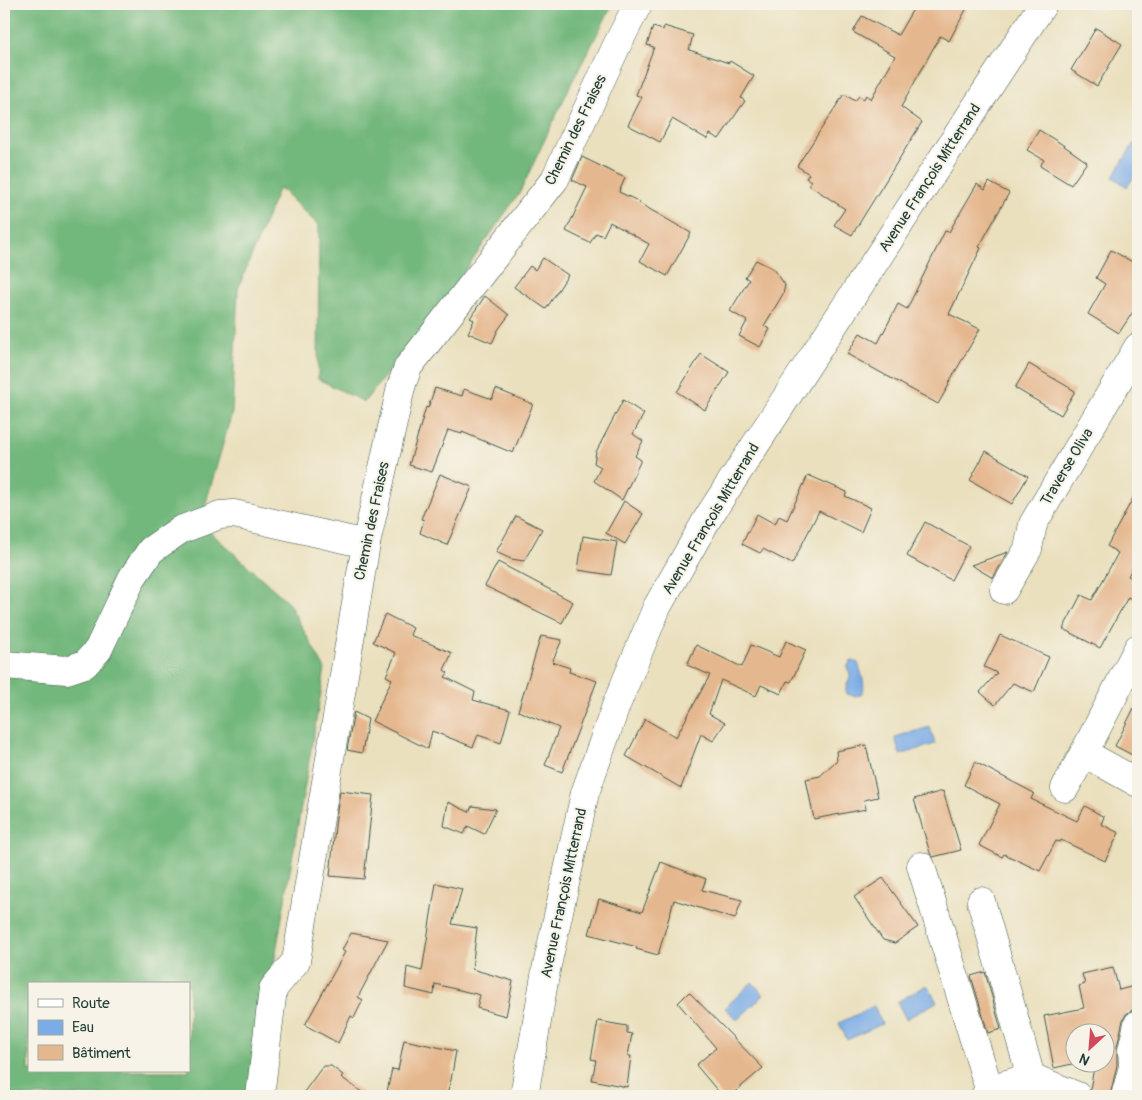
<svg xmlns="http://www.w3.org/2000/svg" width="1142" height="1100" font-family="Pangolin,sans-serif">
	<style>
		.forest { fill: #72b77c; stroke: #487a58; fill-rule: evenodd }
		.water { fill: #7aace6; stroke: #4c748d }
		.building { fill: #e5b78e }
		.lines { fill: none; stroke-linecap: round; stroke-linejoin: round }
		.minor-casing { stroke: #3d5549; stroke-width: 29 }
		.major-casing { stroke: #3d5549; stroke-width: 29 }
		.minor { stroke: #fff; stroke-width: 28 }
		.major { stroke: #fff; stroke-width: 28 }
		.labels { text-anchor: middle; dominant-baseline: central; stroke-width: 4; stroke-linejoin: round; paint-order: stroke }
		.street-label { font-size: 15px; fill: #1f3d34; stroke: #f7f3e8 }
	</style>
	<rect width="100%" height="100%" fill="#f7f3e8"/>
	<filter id="ink" filterUnits="userSpaceOnUse"><feTurbulence type="fractalNoise" baseFrequency=".02" numOctaves="2"/><feDisplacementMap in="SourceGraphic" scale="10" xChannelSelector="R" yChannelSelector="G"/><feConvolveMatrix kernelMatrix="1 2 1 2 8 2 1 2 1" color-interpolation-filters="sRGB"/></filter>
	<filter id="wash" filterUnits="userSpaceOnUse"><feTurbulence type="fractalNoise" baseFrequency=".0096" numOctaves="4" result="noise"/><feDisplacementMap in="SourceGraphic" scale="20" xChannelSelector="R" yChannelSelector="G"/><feGaussianBlur stdDeviation="1.12" result="paint"/><feColorMatrix in="noise" values="0 0 0 0 0 0 0 0 0 0 0 0 0 0 0 0 0 1.4 0 .05"/><feComposite in="paint" operator="in"/></filter>
	<g filter="url(#wash)">
		<rect width="100%" height="100%" fill="#eae0be"/>
		<path class="forest" d="M4,4H613L572,82L520,192L428,323L364,402L318,379L319,226L279,187L238,289L232,413L200,523L288,602L325,669L251,1096H4ZM29,984H189V1071H29Z"/>
		<g class="water">
			<path d="M1134,143L1138,146V171L1127,187L1113,177Z"/>
			<path d="M853,661L858,663C862,675 873,703 847,694C843,684 851,683 850,675C850,672 848,670 847,668L850,662Z"/>
			<path d="M930,727L935,744L900,755L895,737Z"/>
			<path d="M752,982L764,995L737,1020L725,1008Z"/>
			<path d="M927,985L937,1002L906,1019L897,1002Z"/>
			<path d="M874,1006L882,1024L847,1040L839,1023Z"/>
		</g>
		<g id="blocks">
			<g class="building">
				<path d="M916,4H969L949,41L940,36L901,107L922,122L852,235L834,225L845,209L809,185L811,181L806,178L809,174L797,166L844,94L855,101L859,96L864,99L866,95L871,99L895,56L853,32L862,16L898,35Z"/>
				<path d="M664,26L693,35L689,50L729,63L730,61L754,76L741,98L745,101L719,139L710,134L707,139L672,119L660,142L628,125L642,97L636,95L654,47L647,45L653,27L663,30Z"/>
				<path d="M1096,28L1122,44L1097,86L1071,70Z"/>
				<path d="M1039,130L1060,143L1087,162L1071,185L1040,166L1044,160L1027,150Z"/>
				<path d="M582,157L625,178L619,192L640,202L639,203L691,233L667,276L640,261L649,244L610,222L603,236L596,233L590,243L566,231L587,187L572,180Z"/>
				<path d="M989,182L1009,193L979,247L981,248L949,314L980,329L948,384L949,385L938,404L847,354L860,333L878,343L898,304L907,309L945,231L949,232L977,184L985,190Z"/>
				<path d="M1111,250L1138,265V304L1119,333L1088,314L1105,284L1096,278Z"/>
				<path d="M543,258L568,275L546,309L514,287L530,266L535,270Z"/>
				<path d="M756,260L774,269L785,285L783,294L764,326L770,329L760,347L739,336L747,321L730,311L749,280L745,277Z"/>
				<path d="M485,296L509,315L498,330L492,343L468,333L474,320L470,318Z"/>
				<path d="M701,354L729,372L705,410L677,392Z"/>
				<path d="M1029,364L1075,391L1061,415L1015,388Z"/>
				<path d="M435,388L462,396L464,389L492,399L496,389L533,404L513,453L462,432V434L448,430L432,472L409,465L426,407L428,408Z"/>
				<path d="M623,400L644,414L633,434L643,441L635,456L641,460L622,500L594,481L601,467L594,463L596,452Z"/>
				<path d="M986,451L1028,476L1012,504L970,480Z"/>
				<path d="M440,474L472,487L447,545L420,533L424,520L421,519Z"/>
				<path d="M808,475L847,492L845,496L871,508L861,532L819,511L792,564L763,549L760,553L742,544L757,514L775,524L779,516L787,520Z"/>
				<path d="M1138,489V564L1135,562L1128,576L1138,581V602L1128,597L1100,648L1063,629L1081,595L1092,600L1118,553L1107,546Z"/>
				<path d="M624,501L643,514L625,544L606,533Z"/>
				<path d="M516,516L542,529L524,561L511,559L496,552Z"/>
				<path d="M925,522L969,546L951,580L907,556Z"/>
				<path d="M583,536L617,542L611,575L578,570Z"/>
				<path d="M1008,552L993,578L971,565Z"/>
				<path d="M498,562L573,602L562,623L485,586Z"/>
				<path d="M385,614L413,628L410,635L452,653L444,670L448,673L445,677L475,692L473,700L510,710L501,743L478,735L473,747L432,731L428,749L372,721L392,679L386,676L396,653L373,642Z"/>
				<path d="M1000,635L1049,657L1034,692L1013,683L995,705L980,692L997,673L984,667Z"/>
				<path d="M541,636L562,640L552,662L570,668L569,672L597,681L562,772L545,765L559,728L518,711Z"/>
				<path d="M786,641L806,650L791,682L787,681L781,694L761,685L756,696L721,680L709,714L725,723L713,741L701,734L681,788L626,756L645,719L676,737L710,675L687,665L696,645L742,667L751,645L779,657Z"/>
				<path d="M1138,700V758L1115,746Z"/>
				<path d="M354,712L368,719L362,753L347,750Z"/>
				<path d="M866,745L878,797L864,800L866,809L814,819L806,779L820,776L837,760L836,751Z"/>
				<path d="M975,762L1034,793L1031,799L1077,821L1085,806L1104,817L1101,824L1119,833L1105,861L1061,840L1060,842L1056,841L1040,871L1004,854L1002,857L979,845L1000,804L964,785Z"/>
				<path d="M340,791L373,795L364,879L330,876L336,817Z"/>
				<path d="M943,791L961,850L933,857L930,853L914,799Z"/>
				<path d="M448,802L469,812L472,806L496,809L484,834L468,826L464,834L444,826Z"/>
				<path d="M661,862L706,879L702,890L742,900L735,919L674,900L658,955L636,949L637,947L589,934L599,899L642,912Z"/>
				<path d="M883,878L918,927L895,943L883,940L854,897Z"/>
				<path d="M436,883L462,889L452,924L477,928L472,969L513,981L506,1016L477,1008L480,995L435,984L434,995L405,988L407,967L422,971Z"/>
				<path d="M351,933L388,940L358,997L363,1000L354,1018L351,1016L338,1043L305,1025L345,952L342,950Z"/>
				<path d="M1113,967L1119,990L1138,985V986L1134,1009L1126,1014L1123,1020L1117,1047V1065L1110,1096L1091,1091L1090,1089L1095,1062H1104V1032H1074V1062H1081L1054,1068L1044,1016L1084,1008L1079,986L1085,984L1082,974Z"/>
				<path d="M985,972L1001,1029L988,1033L971,976Z"/>
				<path d="M689,992L763,1068L730,1096H722L696,1065L716,1048L678,1003Z"/>
				<path d="M598,1021L627,1026V1033L632,1034L628,1056H631L627,1087L592,1080L596,1060L591,1059Z"/>
				<path d="M404,1040L456,1051L451,1080L446,1096H386L392,1069L398,1070Z"/>
				<path d="M323,1066H331L343,1075L341,1077L367,1096H301Z"/>
			</g>
		</g>
	</g>
	<g filter="url(#ink)">
		<use href="#blocks" fill-opacity="0" stroke="#3d5549" stroke-width="1"/>
		<g class="lines">
			<defs>
				<g id="minor">
					<path d="M1004,590L1028,549L1033,524L1138,347"/>
					<path d="M1138,648L1084,753L1138,783"/>
					<path d="M4,665L67,670L85,664L98,650L132,578L151,550L180,530L220,515L234,514L366,544"/>
					<path d="M1065,788L1084,753"/>
					<path d="M921,866L989,1089"/>
					<path d="M981,901L1031,1077"/>
					<path d="M260,1096L273,989L296,961L366,544L401,387L408,367L555,179L617,45L638,4"/>
					<path d="M985,1096L989,1089L1031,1077L1077,1096"/>
					<path d="M1125,1096L1133,1067L1132,1050L1138,1024"/>
				</g>
				<path id="major" d="M524,1096L546,970L585,793L617,703L657,607L709,516L1043,4"/>
			</defs>
			<use href="#minor" class="minor-casing"/>
			<use href="#major" class="major-casing"/>
			<use href="#minor" class="minor"/>
			<use href="#major" class="major"/>
		</g>
	</g>
	<g class="labels">
		<g class="street-label">
			<text transform="translate(576 130) rotate(-64)">Chemin des Fraises</text>
			<text transform="translate(930 178) rotate(-57)">Avenue François Mitterrand</text>
			<text transform="translate(1067 467) rotate(-59)">Traverse Oliva</text>
			<text transform="translate(711 519) rotate(-59)">Avenue François Mitterrand</text>
			<text transform="translate(372 521) rotate(-78)">Chemin des Fraises</text>
			<text transform="translate(564 893) rotate(-78)">Avenue François Mitterrand</text>
		</g>
	</g>
	<rect width="1142" height="1100" fill="none" stroke="#f7f3e8" stroke-width="20"/>
	<rect x="28" y="982" width="162" height="90" fill="#f7f3e8" stroke="#a1aaa0"/>
	<rect x="38" y="999" width="25" height="8" fill="#ffffff" stroke="#a1aaa0"/>
	<text x="72" y="1008" font-size="15" fill="#1f3d34">Route</text>
	<rect x="38" y="1020" width="25" height="15" fill="#7aace6" stroke="#a1aaa0"/>
	<text x="72" y="1032" font-size="15" fill="#1f3d34">Eau</text>
	<rect x="38" y="1045" width="25" height="15" fill="#e5b78e" stroke="#a1aaa0"/>
	<text x="72" y="1058" font-size="15" fill="#1f3d34">Bâtiment</text>
	<g transform="translate(1090 1048) rotate(206)"><circle r="24" fill="#f7f3e8" stroke="#a1aaa0"/>
	<path d="M0-4L9 19L0 12L-9 19Z" fill="#d1495b"/>
	<text y="-8" font-size="14" font-weight="bold" text-anchor="middle" fill="#1f3d34">N</text>
	</g>
</svg>
